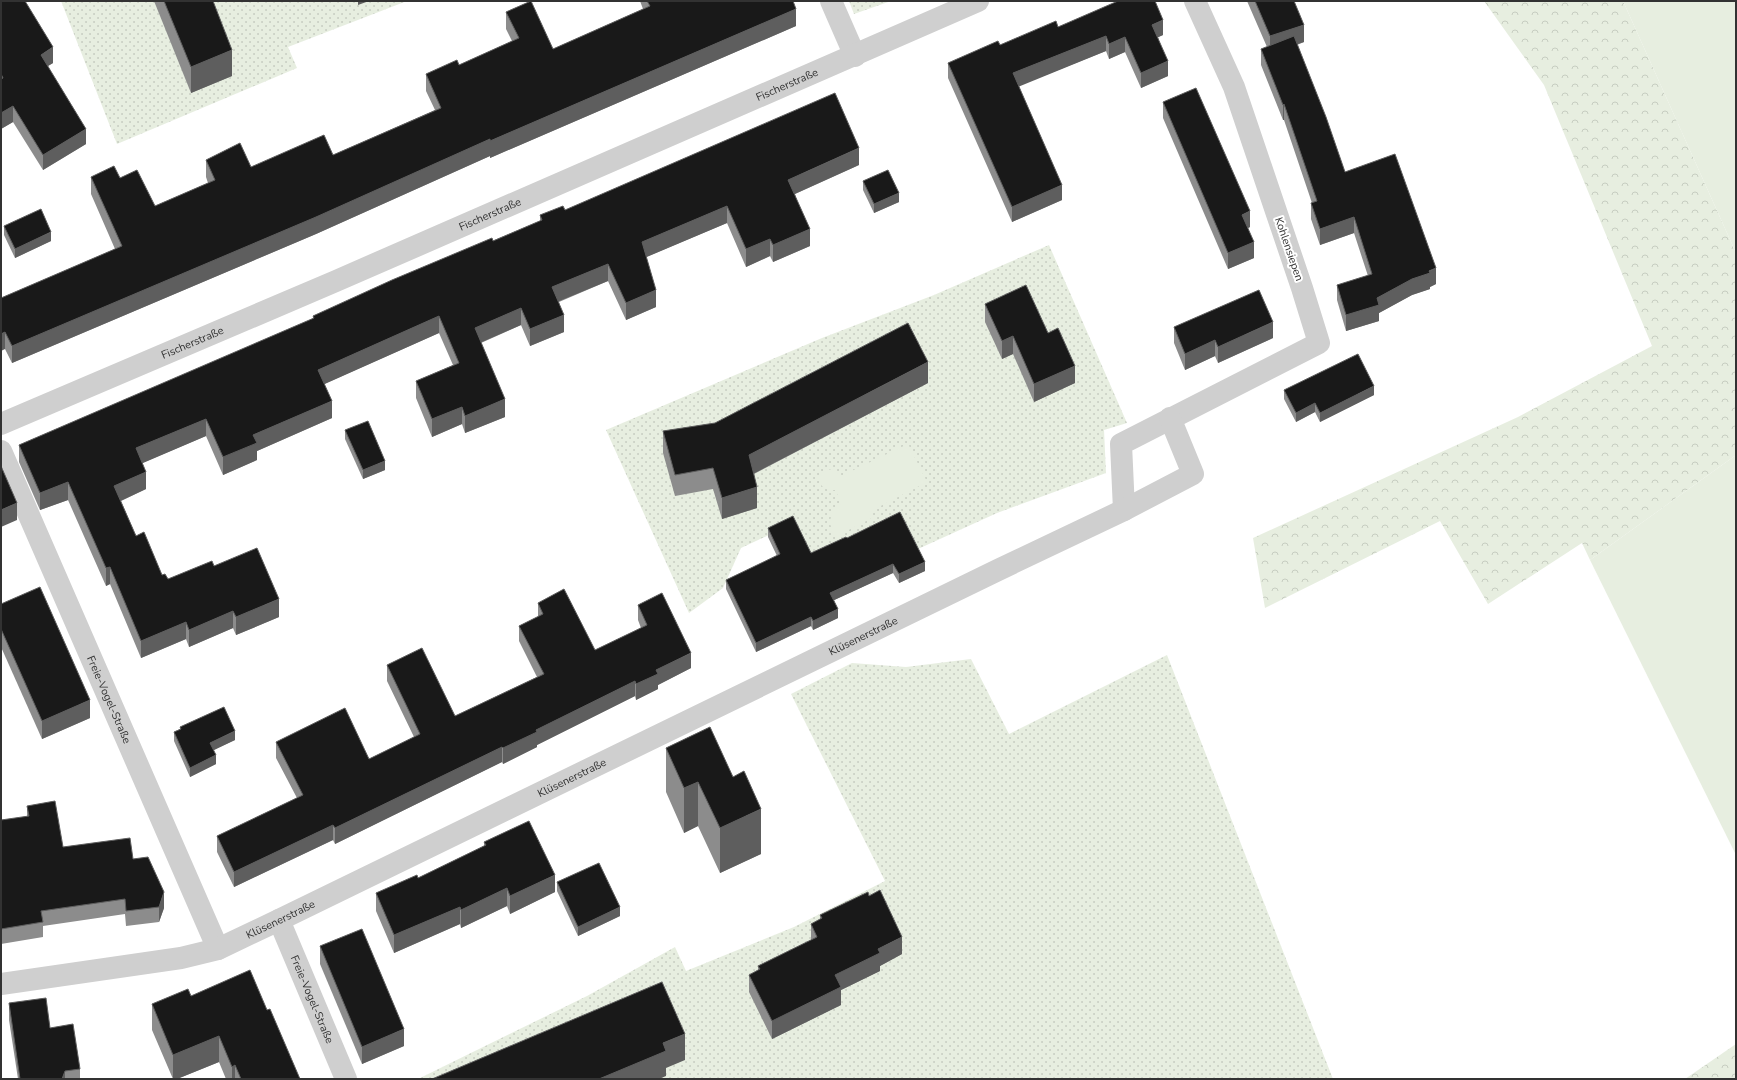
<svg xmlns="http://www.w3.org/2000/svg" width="1737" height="1080" font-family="'Nunito Sans',sans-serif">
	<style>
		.grass { fill: url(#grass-dots) }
		.forest { fill: url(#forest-crowns) }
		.park { fill: #e7eee0 }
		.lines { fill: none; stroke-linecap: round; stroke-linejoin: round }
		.street { stroke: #cfcfcf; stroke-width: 22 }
		.wall { fill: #8c8c8c }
		.shaded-wall { fill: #5e5e5e }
		.building { fill: #191919; stroke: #5e5e5e }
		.labels { text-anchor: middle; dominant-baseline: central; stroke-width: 4; stroke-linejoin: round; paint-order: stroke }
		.street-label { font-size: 11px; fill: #323232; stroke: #fff }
	</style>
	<defs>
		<pattern id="grass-dots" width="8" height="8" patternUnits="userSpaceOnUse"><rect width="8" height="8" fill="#e7eee0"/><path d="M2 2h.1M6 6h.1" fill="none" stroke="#c7cdc1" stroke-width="1.8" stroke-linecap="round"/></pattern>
		<pattern id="forest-crowns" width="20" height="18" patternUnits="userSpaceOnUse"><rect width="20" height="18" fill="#e7eee0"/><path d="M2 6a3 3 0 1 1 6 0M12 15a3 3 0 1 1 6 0" fill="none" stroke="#c7cdc1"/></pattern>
	</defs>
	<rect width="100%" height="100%" fill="#fff"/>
	<g class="grass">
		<path d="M61,1H407L288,47L297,68L117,144Z"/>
		<path d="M849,1H891L854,14Z"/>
		<path d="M1049,245L1127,423L1104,430L1106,473L997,513L918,549L812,560L795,523L741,548L723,588L689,613L606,430L822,338L934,295Z"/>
		<path d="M1167,655L1333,1079H418L587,996L675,947L686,971L794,927L885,881L791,694L852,663L906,667L971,659L1009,734Z"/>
	</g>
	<g class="forest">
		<path d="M1484,1H1623L1736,253V455L1590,560L1582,543L1488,604L1440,521L1265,608L1253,538L1518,417L1652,346L1544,85Z"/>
		<path d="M1736,1044V1079H1685Z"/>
	</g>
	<g class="park">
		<path d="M1623,1H1736V253Z"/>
		<path d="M908,444L927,482L869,512L872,518L835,537C827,522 829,513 842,503L835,490C817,492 814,473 832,469L841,476Z"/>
		<path d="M1736,455V855L1590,560Z"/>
	</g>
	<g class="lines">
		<g class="street">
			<path d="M831,1L855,56"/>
			<path id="s1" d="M1,424L336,281L978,1"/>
			<path id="s2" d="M1,451L218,949"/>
			<path d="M1124,510L1121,444L1319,343L1302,288L1234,87L1195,1"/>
			<path id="s3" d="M279,920L346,1079"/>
			<path id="s4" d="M1,984L181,958L218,949L279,920L998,570L1124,510L1193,474L1170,418"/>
		</g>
	</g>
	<g class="wall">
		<path d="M1,1L53,63L48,66L86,144L43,170L13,122L1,129Z"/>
		<path d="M154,1H213L232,76L191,93Z"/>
		<path d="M640,1H793L796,26L490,158V156L316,234L12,363L5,349L1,298L115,249L91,194V177L120,178L155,206L208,183L206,177V160L251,167L333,155L435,110L426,91V74L459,65L512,41L506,29V12L553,49L643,9Z"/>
		<path d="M1247,1H1294L1304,42L1297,45L1345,172L1436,284L1430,287V289L1412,295L1379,313V321L1346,331L1337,300V285L1368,276L1354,233L1320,245L1311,219V203H1312L1284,120H1283L1261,65V49L1267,47Z"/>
		<path d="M1058,27L1163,35L1158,37L1168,76L1141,88L1125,52L1109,59L1106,51L1018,86L1062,200L1012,222L948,78V63L1000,45Z"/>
		<path d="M1163,102L1250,227L1248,228L1254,258L1228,269L1163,118Z"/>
		<path d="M859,165L795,194L810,246L773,262L770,256L746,267L727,223L646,257L656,307L626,320L608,281L559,302L564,332L530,346L521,325L481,343L505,417L465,433L462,424L432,437L416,398V381L453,365L439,333L324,384L332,418L257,451V460L223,475L206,436L142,463L146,489L121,501L136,536L162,575L168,579L214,566L279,617L236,635L233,628L189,647L186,639L141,658L110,584L106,586L68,500L40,510L19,462V445L313,319V316L540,221V215Z"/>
		<path d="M863,181L899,202L874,213L863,190Z"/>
		<path d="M4,226L51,241L15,258L4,235Z"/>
		<path d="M985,304L1048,333L1075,383L1034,402L1013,354L1002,359L985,322Z"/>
		<path d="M1174,327L1273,338L1218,363L1215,356L1185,370L1174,343Z"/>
		<path d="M928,383L754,474L757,508L722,519L713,489L675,496L663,453V431L715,423Z"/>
		<path d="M1284,390L1374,395L1320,422L1315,412L1296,422L1284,399Z"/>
		<path d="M345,430L385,470L363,479L345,439Z"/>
		<path d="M768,528L811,553L847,538L925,571L899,583L893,573L834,600L838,618L813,630L811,626L756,652L726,589V580L777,556L768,537Z"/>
		<path d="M538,603L595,650L641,628L638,620V605L691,668L658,685V689L636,700L635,696L537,745V747L503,764L502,762L335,844L333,840L234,887L217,852V836L297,798L276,758V742L369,759L414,737L387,681V665L455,716L537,677L519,641V626L538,617Z"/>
		<path d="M1,604L90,718L42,739L1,647Z"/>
		<path d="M180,727L235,740L213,750L216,764L190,777L174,741V732L180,729Z"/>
		<path d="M710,727L761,854L720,873L698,826L684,833L666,792V748Z"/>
		<path d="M27,806L63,847L133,859L164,908L159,922L126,926L125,914L43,926V937L1,944V820L27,817Z"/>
		<path d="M484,842L555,892L510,914L507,906L461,928L460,924L394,953L376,911V893L418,878L484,846Z"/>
		<path d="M557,882L620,916L578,936L557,891Z"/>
		<path d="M820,915L902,954L880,966V971L841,990V1005L772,1039L749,992V975L758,970V966L811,940V924L820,919Z"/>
		<path d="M320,946L404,1046L362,1064L320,964Z"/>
		<path d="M191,996L267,1010L300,1079H226L219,1062L177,1079H173L152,1030V1004Z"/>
		<path d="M9,1003L50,1028L80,1069V1079H18L9,1020Z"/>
	</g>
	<g class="shaded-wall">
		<path d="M358,1H369L358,5Z"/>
		<path d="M796,9V26L490,158V141Z"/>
		<path d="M1163,20V35L1152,40V25Z"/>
		<path d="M1304,25V42L1270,53V36Z"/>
		<path d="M1106,36V51L1013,89V73Z"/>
		<path d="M1125,37V52L1109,59V44Z"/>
		<path d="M53,47V63L41,70V55Z"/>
		<path d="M232,50V76L191,93V67Z"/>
		<path d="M1168,61V76L1141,88V73Z"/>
		<path d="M1284,104V120H1283V105Z"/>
		<path d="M13,106V122L1,129V113Z"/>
		<path d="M86,129V144L43,170V155Z"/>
		<path d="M490,139V156L316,234L12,363V346Z"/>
		<path d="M859,148V165L788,197V180Z"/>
		<path d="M1062,185V200L1012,222V207Z"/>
		<path d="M899,193V202L874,213V204Z"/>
		<path d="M727,206V223L642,259V242Z"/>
		<path d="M1250,211V227L1242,231V215Z"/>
		<path d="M1354,217V233L1320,245V229Z"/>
		<path d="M810,229V246L773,262V245Z"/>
		<path d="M51,232V241L15,258V249Z"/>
		<path d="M770,239V256L746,267V249Z"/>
		<path d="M1254,242V258L1228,269V253Z"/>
		<path d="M608,264V281L552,304V287Z"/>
		<path d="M1436,268V284L1430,287V289L1412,295L1379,313V321L1346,331V315L1412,279Z"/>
		<path d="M656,290V307L626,320V303Z"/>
		<path d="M521,308V325L475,345V328Z"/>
		<path d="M564,315V332L530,346V329Z"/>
		<path d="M439,316V333L318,387V370Z"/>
		<path d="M1273,322V338L1218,363V347Z"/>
		<path d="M5,332V349L1,351V334Z"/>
		<path d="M1013,336V354L1002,359V341Z"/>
		<path d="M1215,340V356L1185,370V354Z"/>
		<path d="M928,362V383L749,476V455Z"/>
		<path d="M1075,366V383L1034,402V384Z"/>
		<path d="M1374,386V395L1320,422V413Z"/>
		<path d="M505,399V417L465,433V416Z"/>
		<path d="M332,401V418L257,451V460L223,475V457L253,435Z"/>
		<path d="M1315,403V412L1296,422V413Z"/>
		<path d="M462,407V424L432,437V419Z"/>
		<path d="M206,419V436L136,466V448Z"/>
		<path d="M385,461V470L363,479V470Z"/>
		<path d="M146,472V489L114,504V486Z"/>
		<path d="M68,482V500L40,510V493Z"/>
		<path d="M757,487V508L722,519V498Z"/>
		<path d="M17,503V520L1,527V510Z"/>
		<path d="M925,562V571L899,583V574Z"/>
		<path d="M893,564V573L830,602V593Z"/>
		<path d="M110,567V584L106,586V568Z"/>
		<path d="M279,599V617L236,635V617Z"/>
		<path d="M838,609V618L813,630V621Z"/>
		<path d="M233,611V628L189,647V630Z"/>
		<path d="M811,617V626L756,652V643Z"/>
		<path d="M186,622V639L141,658V641Z"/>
		<path d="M691,653V668L658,685V689L636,700V684L656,670Z"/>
		<path d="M635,681V696L537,745V747L503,764V748L536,730Z"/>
		<path d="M90,700V718L42,739V721Z"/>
		<path d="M235,731V740L210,752V743Z"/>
		<path d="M502,747V762L335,844V828Z"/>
		<path d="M216,755V764L190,777V768Z"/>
		<path d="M698,782V826L684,833V788Z"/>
		<path d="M761,809V854L720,873V828Z"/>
		<path d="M333,825V840L234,887V872Z"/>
		<path d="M555,875V892L510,914V896Z"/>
		<path d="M507,888V906L461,928V910Z"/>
		<path d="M164,892V908L159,922V907Z"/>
		<path d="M460,907V924L394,953V935Z"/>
		<path d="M620,907V916L578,936V927Z"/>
		<path d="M902,937V954L880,966V971L841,990V1005L772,1039V1021L835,975L878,949Z"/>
		<path d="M404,1029V1046L362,1064V1047Z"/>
		<path d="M685,1034V1060L666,1068V1076L659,1079H599L663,1043Z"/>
		<path d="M219,1036V1062L177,1079H173V1055Z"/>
		<path d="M235,1065V1079H232V1067Z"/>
		<path d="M65,1071V1079H62Z"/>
	</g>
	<g class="building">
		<path d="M1,1H25L53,47L41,55L86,129L43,155L13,106L1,113V79L3,78L1,74Z"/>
		<path d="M164,1H213L232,50L191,67Z"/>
		<path d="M531,1L553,49L650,6L647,1H793L796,9L490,141V139L316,217L12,346L5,332L1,334V298L122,246L91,177L114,166L120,178L137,170L155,206L215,180L206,160L240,143L251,167L324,135L333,155L441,108L426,74L457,60L459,65L519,38L506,12Z"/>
		<path d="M1118,1H1155L1163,20L1152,25L1168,61L1141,73L1125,37L1109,44L1106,36L1013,73L1062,185L1012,207L948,63L998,41L1000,45L1056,21L1058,27Z"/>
		<path d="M1255,1H1294L1304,25L1270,36Z"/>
		<path d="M1294,36L1326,117L1345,172L1395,154L1436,268L1429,271L1430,273L1412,279L1377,298L1379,305L1346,315L1337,285L1372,274L1354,217L1320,229L1311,203L1317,201L1284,104L1283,105L1261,49Z"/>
		<path d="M1196,88L1250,211L1242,215L1254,242L1228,253L1163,102Z"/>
		<path d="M835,93L859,148L788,180L810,229L773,245L770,239L746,249L727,206L642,242L656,290L626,303L608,264L552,287L564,315L530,329L521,308L475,328L505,399L465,416L462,407L432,419L416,381L459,363L439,316L318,370L332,401L253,435L257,443L223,457L206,419L136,448L146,472L114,486L136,536L144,532L162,575L165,574L168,579L212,561L214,566L257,548L279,599L236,617L233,611L189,630L186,622L141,641L110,567L106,568L68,482L40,493L19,445L314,318L313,316L392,280L492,238L493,241L542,220L540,215L563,206L565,210Z"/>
		<path d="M888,170L899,193L874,204L863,181Z"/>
		<path d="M41,209L51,232L15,249L4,226Z"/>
		<path d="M1026,285L1048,333L1058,328L1075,366L1034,384L1013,336L1002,341L985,304Z"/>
		<path d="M1259,290L1273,322L1218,347L1215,340L1185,354L1174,327Z"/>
		<path d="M908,323L928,362L749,455L757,487L722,498L713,468L675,475L663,431L715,423Z"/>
		<path d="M1358,354L1374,386L1320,413L1315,403L1296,413L1284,390Z"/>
		<path d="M368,421L385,461L363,470L345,430Z"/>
		<path d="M1,466L17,503L1,510Z"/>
		<path d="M900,512L925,562L899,574L893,564L830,593L838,609L813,621L811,617L756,643L726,580L780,554L768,528L793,516L811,553L846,537L847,538Z"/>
		<path d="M40,587L90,700L42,721L1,629V604Z"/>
		<path d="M564,589L595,650L647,625L638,605L662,593L691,653L656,670L658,674L636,684L635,681L536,730L537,732L503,748L502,747L335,828L333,825L234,872L217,836L303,795L276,742L345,708L369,759L420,734L387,665L422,648L455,716L544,674L519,626L543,614L538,603Z"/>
		<path d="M224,707L235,731L210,743L216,755L190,768L174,732L181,729L180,727Z"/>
		<path d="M710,727L733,777L744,771L761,809L720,828L698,782L684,788L666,748Z"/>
		<path d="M55,801L63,847L130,838L133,859L148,857L164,892L159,907L126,911L125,899L41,911L43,922L1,929V820L29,816L27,806Z"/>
		<path d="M529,821L555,875L510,896L507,888L461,910L460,907L394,935L376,893L417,875L418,878L486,845L484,842Z"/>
		<path d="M599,863L620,907L578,927L557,882Z"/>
		<path d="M880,890L902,937L878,949L880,953L835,975L841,987L772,1021L749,975L760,969L758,966L817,937L811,924L822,918L820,915L868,892L869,896Z"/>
		<path d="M362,929L404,1029L362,1047L320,946Z"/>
		<path d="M250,970L267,1010L270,1009L300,1079H241L235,1065L232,1067L219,1036L173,1055L152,1004L188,989L191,996Z"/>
		<path d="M662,982L685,1034L663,1043L666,1051L599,1079H432Z"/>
		<path d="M46,998L50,1028L73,1024L80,1069L65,1071L62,1079H20L9,1003Z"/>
	</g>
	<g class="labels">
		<g class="street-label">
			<text stroke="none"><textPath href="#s1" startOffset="856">Fischerstraße</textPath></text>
			<text stroke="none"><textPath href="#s1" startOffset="532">Fischerstraße</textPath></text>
			<text transform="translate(1289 249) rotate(71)">Kohlensiepen</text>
			<text stroke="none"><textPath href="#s1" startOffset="208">Fischerstraße</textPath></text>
			<text stroke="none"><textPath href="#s4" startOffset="937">Klüsenerstraße</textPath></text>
			<text stroke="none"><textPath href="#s2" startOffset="271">Freie-Vogel-Straße</textPath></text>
			<text stroke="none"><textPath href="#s4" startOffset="613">Klüsenerstraße</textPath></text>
			<text stroke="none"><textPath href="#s4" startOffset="289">Klüsenerstraße</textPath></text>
			<text stroke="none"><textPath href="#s3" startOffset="86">Freie-Vogel-Straße</textPath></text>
		</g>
	</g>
	<rect width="1737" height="1080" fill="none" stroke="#323232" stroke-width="4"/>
</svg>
